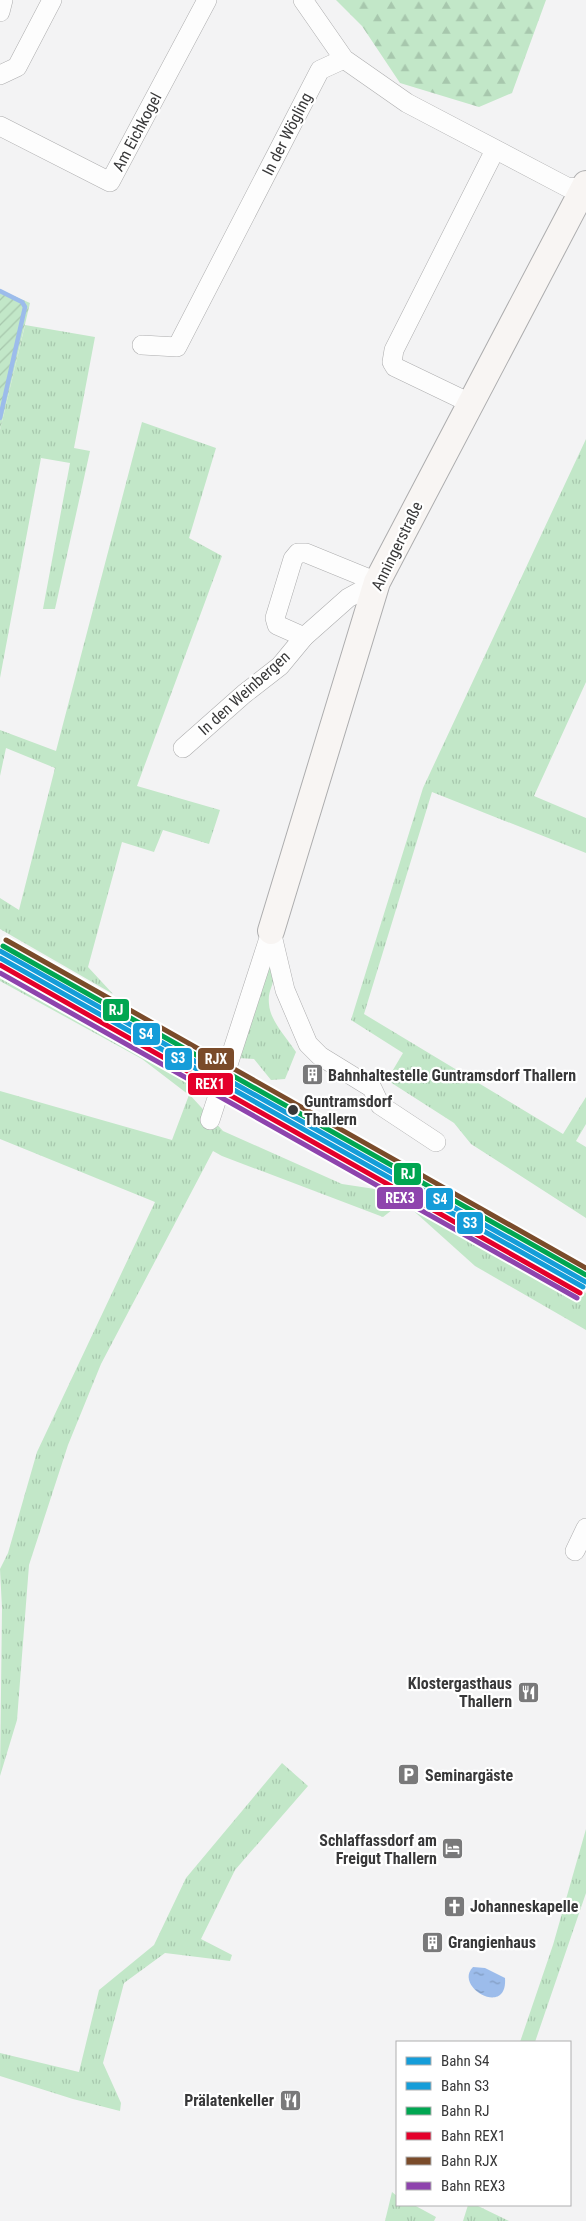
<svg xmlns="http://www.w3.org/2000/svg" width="586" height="2221" font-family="'Roboto Condensed',sans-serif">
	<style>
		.grass { fill: url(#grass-tufts) }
		.forest { fill: url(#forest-firs) }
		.garden { fill: url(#garden-furrows) }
		.water { fill: url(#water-ripples) }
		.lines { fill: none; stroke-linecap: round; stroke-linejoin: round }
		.stream { stroke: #9cbceb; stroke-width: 4.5 }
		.street-casing { stroke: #adadae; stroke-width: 20 }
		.secondary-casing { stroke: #adadae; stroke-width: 28 }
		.street { stroke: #fdfdfd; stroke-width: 19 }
		.secondary { stroke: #f8f5f3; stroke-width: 26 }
		.rail-1-casing { stroke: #fff; stroke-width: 9 }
		.rail-2-casing { stroke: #fff; stroke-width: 9 }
		.rail-3-casing { stroke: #fff; stroke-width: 9 }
		.rail-4-casing { stroke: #fff; stroke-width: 9 }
		.rail-5-casing { stroke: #fff; stroke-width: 9 }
		.rail-6-casing { stroke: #fff; stroke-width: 9 }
		.rail-1 { stroke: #159dd9; stroke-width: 5 }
		.rail-2 { stroke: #159dd9; stroke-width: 5 }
		.rail-3 { stroke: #00a651; stroke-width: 5 }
		.rail-4 { stroke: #e4002b; stroke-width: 5 }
		.rail-5 { stroke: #7a4b2a; stroke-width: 5 }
		.rail-6 { stroke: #8e44ad; stroke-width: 5 }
		.stop-dot { fill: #383839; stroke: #fff; stroke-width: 2 }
		.labels { text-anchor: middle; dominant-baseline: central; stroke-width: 4.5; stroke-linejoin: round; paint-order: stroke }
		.street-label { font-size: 16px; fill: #383839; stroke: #fff }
		.poi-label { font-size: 16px; font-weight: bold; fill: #383839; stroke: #fff; text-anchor: start }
		.stop-label { font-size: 16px; font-weight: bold; fill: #383839; stroke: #fff; text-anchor: start }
		.line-badge { stroke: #fff; stroke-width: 2 }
		.badge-label { font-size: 14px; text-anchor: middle; font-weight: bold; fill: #fff }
	</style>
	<defs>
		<pattern id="grass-tufts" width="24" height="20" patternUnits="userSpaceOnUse" patternTransform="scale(1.25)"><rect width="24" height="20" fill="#c2e7c8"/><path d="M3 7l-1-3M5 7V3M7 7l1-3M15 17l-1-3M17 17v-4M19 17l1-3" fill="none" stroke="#a7c7ad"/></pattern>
		<pattern id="forest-firs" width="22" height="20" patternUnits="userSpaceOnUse" patternTransform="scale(1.25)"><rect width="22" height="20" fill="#c2e7c8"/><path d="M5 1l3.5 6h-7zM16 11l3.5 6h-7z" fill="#a7c7ad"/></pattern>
		<pattern id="garden-furrows" width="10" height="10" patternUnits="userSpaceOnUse" patternTransform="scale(1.25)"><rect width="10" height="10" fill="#c2e7c8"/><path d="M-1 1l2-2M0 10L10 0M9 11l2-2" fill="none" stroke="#a7c7ad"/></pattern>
		<pattern id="water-ripples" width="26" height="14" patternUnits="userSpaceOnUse" patternTransform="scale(1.25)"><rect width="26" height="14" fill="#9cbceb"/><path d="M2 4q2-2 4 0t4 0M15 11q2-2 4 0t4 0" fill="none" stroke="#809abf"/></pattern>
	</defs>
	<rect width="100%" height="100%" fill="#f3f3f4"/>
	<g class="grass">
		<path d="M25,325L95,337L74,448L90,451L55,609H43L70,463L41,458L0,678V430Z"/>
		<path d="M142,422L216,448L189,538L222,556L137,786L220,810L209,844L163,830L154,852L122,842L88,967L113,994L0,929V898L19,910L55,768L6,748L0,776V730L56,751Z"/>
		<path d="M586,439V682L534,796L586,818V853L432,792L364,1014L563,1134L586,1097V1124L576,1141L586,1147V1218L471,1144L454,1123L387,1080L403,1053L351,1020L423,788Z"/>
		<path d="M270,962C279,986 267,985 269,1004C270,1021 287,1038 296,1052L285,1079L271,1080L254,1059L238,1058Z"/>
		<path d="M0,966L194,1073L189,1094L223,1131L342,1184L375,1189L392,1210L383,1217L222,1156L213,1151L101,1364L68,1445L29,1565L17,1720L0,1776L2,1608L0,1569L8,1553L37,1452L155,1202L0,1139V1091L172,1140L189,1095L142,1059L0,981Z"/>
		<path d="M392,1182L586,1293V1330L475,1266L387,1187Z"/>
		<path d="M282,1763L308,1786L235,1870L201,1939L232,1955L230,1961L165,1953L124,1983L103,2063L121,2103L120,2111L73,2099L0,2076V2053L79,2072L99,1990L154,1945L186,1878Z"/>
		<path d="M586,1829V1893L535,2042H520L553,1945Z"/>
		<path d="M392,2192L397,2196V2205H414L436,2217L434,2221H385Z"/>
		<path d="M468,2205H476L509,2221H463Z"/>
	</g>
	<path class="forest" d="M336,0H546L512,93L479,107L400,83L362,26Z"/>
	<path class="garden" d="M0,290L30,303L0,430Z"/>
	<path class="water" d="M473,1967L485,1968L505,1978C508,2018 453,1987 473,1967Z"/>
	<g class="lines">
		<path class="stream" d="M0,291L22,302L25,307L0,418"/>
		<defs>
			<g id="street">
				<path d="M303,0L344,59L407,103L567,187L586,188"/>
				<path d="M0,12L3,0"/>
				<path d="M0,75L17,67L52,0"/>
				<path d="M0,126L110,182L207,0"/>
				<path d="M142,345L177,347L320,70L344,59"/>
				<path d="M470,403L395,367L392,362L394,350L495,150"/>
				<path d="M304,637L277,625L275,618L293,559L298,553H306L377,582"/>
				<path d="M183,748L244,694L280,666L304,637L348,598L377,582"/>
				<path d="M271,931L285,990L308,1044L320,1056L372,1088L380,1105L436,1142"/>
				<path d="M210,1120L271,932"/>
				<path d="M575,1551L586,1528"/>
			</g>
			<path id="secondary" d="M271,931L377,582L586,184"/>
		</defs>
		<use href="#street" class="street-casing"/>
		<use href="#secondary" class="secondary-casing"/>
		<use href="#street" class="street"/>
		<use href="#secondary" class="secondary"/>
		<defs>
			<path id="rail-1" d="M0,951L586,1282"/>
			<path id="rail-2" d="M0,958L583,1287"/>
			<path id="rail-3" d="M3,946L586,1275"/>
			<path id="rail-4" d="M0,965L580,1293"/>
			<path id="rail-5" d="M6,940L586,1268"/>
			<path id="rail-6" d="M0,973L577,1298"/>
		</defs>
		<use href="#rail-1" class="rail-1-casing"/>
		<use href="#rail-2" class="rail-2-casing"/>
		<use href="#rail-3" class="rail-3-casing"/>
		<use href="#rail-4" class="rail-4-casing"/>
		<use href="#rail-5" class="rail-5-casing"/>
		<use href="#rail-6" class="rail-6-casing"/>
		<use href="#rail-1" class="rail-1"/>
		<use href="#rail-2" class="rail-2"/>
		<use href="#rail-3" class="rail-3"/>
		<use href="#rail-4" class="rail-4"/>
		<use href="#rail-5" class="rail-5"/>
		<use href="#rail-6" class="rail-6"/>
	</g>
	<defs>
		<symbol id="building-square" viewBox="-11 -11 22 22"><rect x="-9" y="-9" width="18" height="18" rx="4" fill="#79797a" stroke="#fff"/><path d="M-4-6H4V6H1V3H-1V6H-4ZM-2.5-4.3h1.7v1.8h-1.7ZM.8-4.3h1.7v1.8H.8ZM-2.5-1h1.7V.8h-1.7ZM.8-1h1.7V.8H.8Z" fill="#fff"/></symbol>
		<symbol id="restaurant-square" viewBox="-11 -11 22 22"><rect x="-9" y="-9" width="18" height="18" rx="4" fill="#79797a" stroke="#fff"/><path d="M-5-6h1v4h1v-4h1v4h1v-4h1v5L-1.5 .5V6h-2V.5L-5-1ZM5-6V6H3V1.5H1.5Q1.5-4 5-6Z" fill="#fff"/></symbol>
		<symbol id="parking-square" viewBox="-11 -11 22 22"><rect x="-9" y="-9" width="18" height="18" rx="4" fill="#79797a" stroke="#fff"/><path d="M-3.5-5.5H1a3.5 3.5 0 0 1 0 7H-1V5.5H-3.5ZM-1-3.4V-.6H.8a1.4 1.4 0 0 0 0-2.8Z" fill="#fff"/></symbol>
		<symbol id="hotel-square" viewBox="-11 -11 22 22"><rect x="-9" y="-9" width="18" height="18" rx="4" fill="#79797a" stroke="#fff"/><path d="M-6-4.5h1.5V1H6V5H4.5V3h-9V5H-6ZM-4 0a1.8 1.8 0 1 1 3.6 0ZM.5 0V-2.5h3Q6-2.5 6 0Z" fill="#fff"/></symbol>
		<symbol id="church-square" viewBox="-11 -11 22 22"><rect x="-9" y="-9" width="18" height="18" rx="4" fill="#79797a" stroke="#fff"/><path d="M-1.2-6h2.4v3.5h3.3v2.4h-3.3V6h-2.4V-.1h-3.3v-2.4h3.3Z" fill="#fff"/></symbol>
	</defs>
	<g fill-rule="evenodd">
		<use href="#building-square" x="300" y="1062" width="25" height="25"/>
		<use href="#restaurant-square" x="516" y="1680" width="25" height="25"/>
		<use href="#parking-square" x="396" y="1762" width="25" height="25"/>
		<use href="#hotel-square" x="440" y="1836" width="25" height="25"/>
		<use href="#church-square" x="442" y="1894" width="25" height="25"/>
		<use href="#building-square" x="420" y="1930" width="25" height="25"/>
		<use href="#restaurant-square" x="278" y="2088" width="25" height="25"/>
	</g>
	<circle class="stop-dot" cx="293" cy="1110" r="6"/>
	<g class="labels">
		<g class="street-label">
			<text transform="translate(137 132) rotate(-62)">Am Eichkogel</text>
			<text transform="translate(287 134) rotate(-63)">In der Wögling</text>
			<text transform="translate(397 546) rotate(-64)">Anningerstraße</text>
			<text transform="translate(244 693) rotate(-42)">In den Weinbergen</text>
		</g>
		<g class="poi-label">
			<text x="328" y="1075">Bahnhaltestelle Guntramsdorf Thallern</text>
			<text x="512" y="1683" text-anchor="end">Klostergasthaus<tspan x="512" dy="18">Thallern</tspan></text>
			<text x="425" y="1775">Seminargäste</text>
			<text x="437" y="1840" text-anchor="end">Schlaffassdorf am<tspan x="437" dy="18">Freigut Thallern</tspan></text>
			<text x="470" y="1906">Johanneskapelle</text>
			<text x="448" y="1942">Grangienhaus</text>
			<text x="274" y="2100" text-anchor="end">Prälatenkeller</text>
		</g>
		<g class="stop-label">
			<text x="304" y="1101">Guntramsdorf<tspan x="304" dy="18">Thallern</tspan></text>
		</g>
	</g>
	<g class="line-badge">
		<rect x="102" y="998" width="28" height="24" rx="5" fill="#00a651"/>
		<rect x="132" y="1022" width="29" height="24" rx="5" fill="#159dd9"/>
		<rect x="164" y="1047" width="29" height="24" rx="5" fill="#159dd9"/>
		<rect x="197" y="1047" width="38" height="24" rx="5" fill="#7a4b2a"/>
		<rect x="187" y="1072" width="47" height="24" rx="5" fill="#e4002b"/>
		<rect x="393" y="1162" width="29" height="24" rx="5" fill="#00a651"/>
		<rect x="376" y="1186" width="48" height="24" rx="5" fill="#8e44ad"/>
		<rect x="425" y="1187" width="29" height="24" rx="5" fill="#159dd9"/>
		<rect x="456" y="1211" width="28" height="24" rx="5" fill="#159dd9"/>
	</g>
	<g class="badge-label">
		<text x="116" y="1015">RJ</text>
		<text x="146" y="1039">S4</text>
		<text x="178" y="1063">S3</text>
		<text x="216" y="1064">RJX</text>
		<text x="210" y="1089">REX1</text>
		<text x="408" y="1179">RJ</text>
		<text x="400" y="1203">REX3</text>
		<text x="440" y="1204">S4</text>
		<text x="470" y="1228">S3</text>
	</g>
	<rect x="396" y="2041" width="175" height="165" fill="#ffffff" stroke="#afafb0"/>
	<rect x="406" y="2057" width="25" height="8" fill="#159dd9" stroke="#afafb0"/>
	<text x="441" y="2066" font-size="15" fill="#383839">Bahn S4</text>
	<rect x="406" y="2082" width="25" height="8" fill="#159dd9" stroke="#afafb0"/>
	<text x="441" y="2091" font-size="15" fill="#383839">Bahn S3</text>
	<rect x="406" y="2107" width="25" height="8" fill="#00a651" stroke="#afafb0"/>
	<text x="441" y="2116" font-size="15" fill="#383839">Bahn RJ</text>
	<rect x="406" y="2132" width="25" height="8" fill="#e4002b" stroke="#afafb0"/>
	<text x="441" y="2141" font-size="15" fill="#383839">Bahn REX1</text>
	<rect x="406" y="2157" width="25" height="8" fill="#7a4b2a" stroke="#afafb0"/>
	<text x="441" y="2166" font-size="15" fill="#383839">Bahn RJX</text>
	<rect x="406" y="2182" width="25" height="8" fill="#8e44ad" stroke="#afafb0"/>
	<text x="441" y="2191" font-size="15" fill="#383839">Bahn REX3</text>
</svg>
